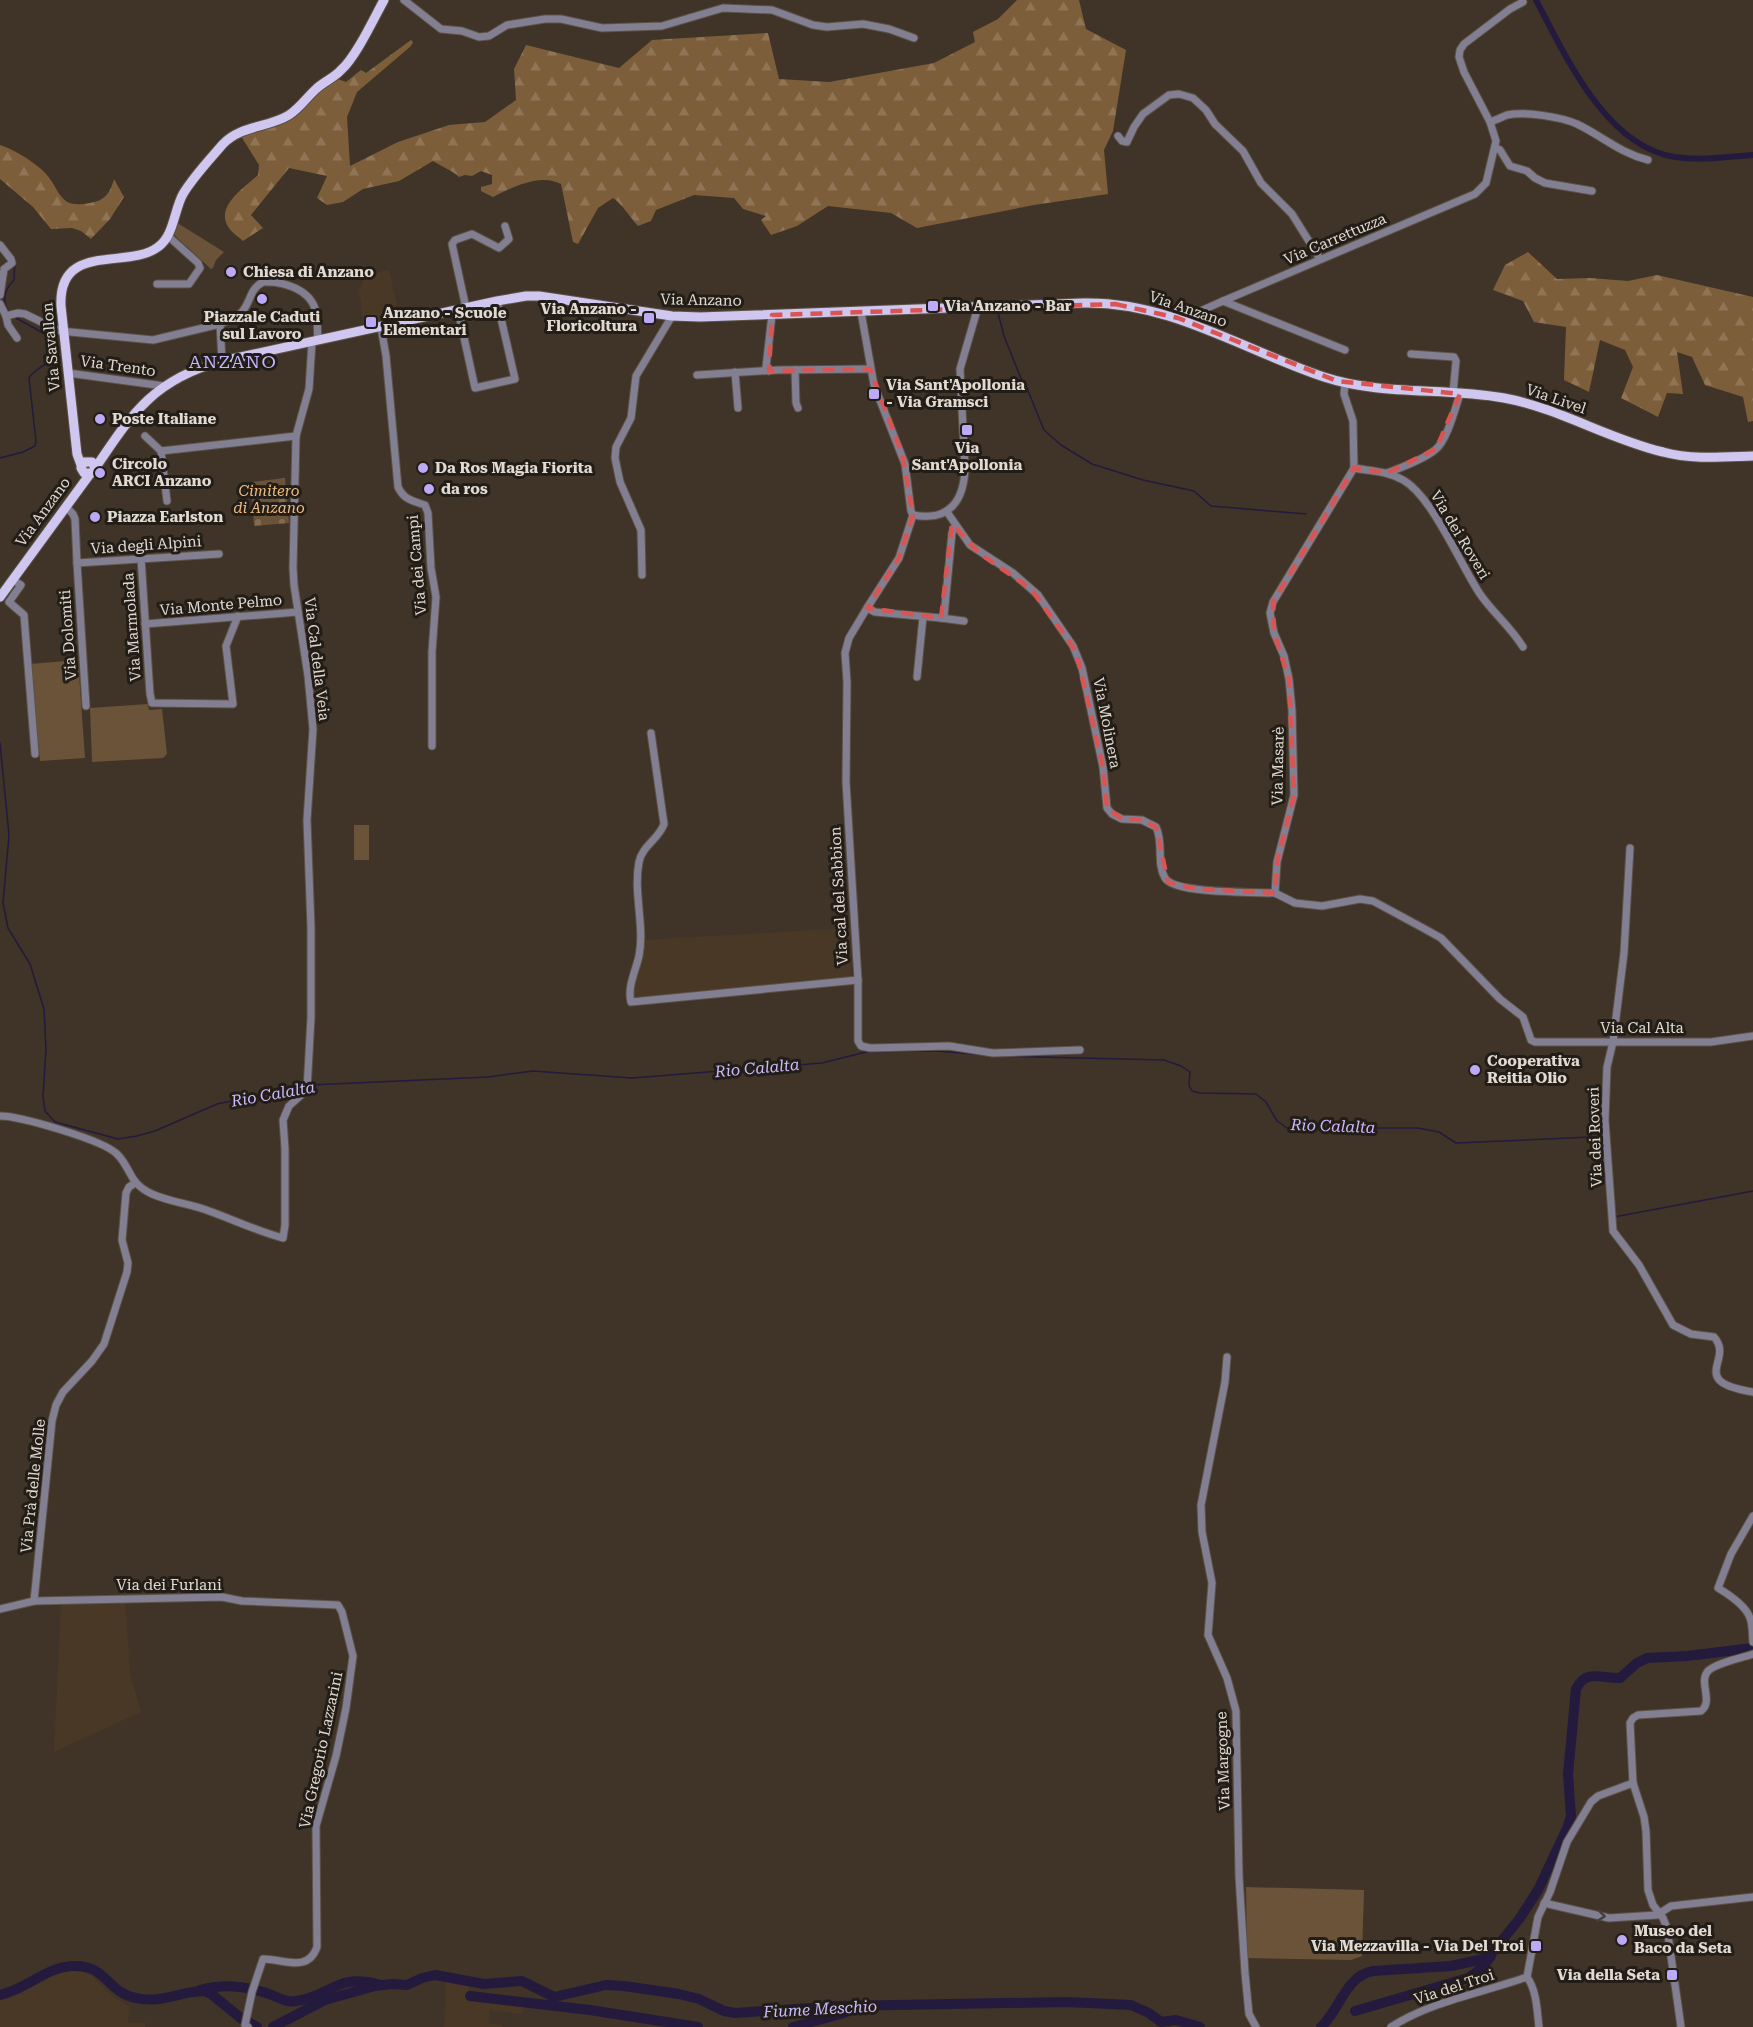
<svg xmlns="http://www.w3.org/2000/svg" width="1753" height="2027" font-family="'Roboto Serif',serif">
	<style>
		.built { fill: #493826 }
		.grass { fill: #6b5339 }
		.forest { fill: url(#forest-firs) }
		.cemetery { fill: url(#cemetery-stones) }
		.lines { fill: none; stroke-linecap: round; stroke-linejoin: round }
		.stream { stroke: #241a3e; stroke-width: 1.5 }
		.canal { stroke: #241a3e; stroke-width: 6 }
		.river { stroke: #241a3e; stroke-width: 10 }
		.minor-casing { stroke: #5c5246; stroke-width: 9 }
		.major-casing { stroke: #5c5246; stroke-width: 11 }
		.minor { stroke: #837f92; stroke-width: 7 }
		.major { stroke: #cfc7ef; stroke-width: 9 }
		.oneway { stroke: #443f42 }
		.marked { fill: none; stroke: #d95452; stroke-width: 4.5; stroke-dasharray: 12 8; stroke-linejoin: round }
		.poi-dot { fill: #bcaaf6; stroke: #221d17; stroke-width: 2 }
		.labels { text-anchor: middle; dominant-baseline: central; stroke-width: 6; stroke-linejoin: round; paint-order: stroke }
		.street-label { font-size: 15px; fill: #e1dad2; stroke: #221d17 }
		.poi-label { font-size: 15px; font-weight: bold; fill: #e1dad2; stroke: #221d17; text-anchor: start }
		.park-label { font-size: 15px; font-style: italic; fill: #eebb81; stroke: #221d17 }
		.water-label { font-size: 16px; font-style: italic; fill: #c9bafe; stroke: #221d17 }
		.quarter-label { font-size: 18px; letter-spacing: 1.5px; fill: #c6b6fd; stroke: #221d17 }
	</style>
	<defs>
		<pattern id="forest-firs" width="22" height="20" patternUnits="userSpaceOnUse" patternTransform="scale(1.5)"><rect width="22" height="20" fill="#7d5e3a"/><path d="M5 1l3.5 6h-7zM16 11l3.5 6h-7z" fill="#8f7456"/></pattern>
		<pattern id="cemetery-stones" width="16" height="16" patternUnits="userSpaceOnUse" patternTransform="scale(1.5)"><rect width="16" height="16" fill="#6b5339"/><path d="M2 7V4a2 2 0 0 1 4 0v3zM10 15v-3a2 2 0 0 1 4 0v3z" fill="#806b55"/></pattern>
	</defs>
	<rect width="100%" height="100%" fill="#3f3427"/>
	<g class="built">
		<path d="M389,270L400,317L361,324L363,316H361L362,308L359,291L366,275Z"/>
		<path d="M847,928L850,930L851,978L636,999L632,997L643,940Z"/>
		<path d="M125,1602L130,1673L141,1712L54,1752L61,1603Z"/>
		<path d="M71,1971L83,1972L92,1976L112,1996L129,2006L128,2023H145V2027H0V1999L15,1993L23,1994L24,1990L41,1983L56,1974Z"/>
		<path d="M446,1980L469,1985L467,2000L524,2006L523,2014L490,2010L488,2023L502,2025V2027H444Z"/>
	</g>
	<g class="grass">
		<path d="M176,222L224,252L216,260L213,268L211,269L173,234Z"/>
		<path d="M78,660L85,758L40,761L30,664Z"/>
		<path d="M148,704L149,710L162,709L167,754L163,758L92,762L90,708Z"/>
		<rect x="354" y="825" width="15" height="35"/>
		<path d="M1246,1887L1364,1890L1362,1956L1351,1960L1247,1958Z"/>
	</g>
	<g class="forest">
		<path d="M1017,0H1079L1086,29L1126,50L1113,131L1104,150L1108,194L1034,205L917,228L891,213L828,206L797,226L771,235L761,220L766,216L743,209L734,198L694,195L656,210L651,221L638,226C630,217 622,204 613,198L598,208L578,244L573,242L561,184C540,173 513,187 493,197L481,191V187L492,184V175L481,171L472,176L465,175L459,177C452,170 442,167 433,161L399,181L363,189L343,202L327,205L317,198L327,176L289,168L251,215L263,228L243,241C239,237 232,233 229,228C214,207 244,188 258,175L259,165L241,136L290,120L317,94L338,79L346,82L361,70L366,73L411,40L413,42L411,46L357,92L347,117L350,166L398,142L449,125L485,122L516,100L514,69L526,45L619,68L652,40L768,33L779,79L829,82L934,63L975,42L973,32L998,19Z"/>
		<path d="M0,145C15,150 29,159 41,169C63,188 55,212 94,202C106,200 111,190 114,179L124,197L110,219L91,239L81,231L72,228L51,229L33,207L0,179Z"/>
		<path d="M1528,252L1557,279L1590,278L1628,281L1657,275L1753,297V421L1748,422L1743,397L1705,385L1692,357L1677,352L1683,394L1667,393L1658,417L1621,398L1633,367L1625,350L1600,340L1589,392L1564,380L1566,327L1534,322L1523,301L1493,290L1505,265Z"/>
	</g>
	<path class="cemetery" d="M285,478L289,523L254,526L251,482Z"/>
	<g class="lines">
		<g class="stream">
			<path d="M6,247L15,258L14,280C4,290 1,300 9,312"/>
			<path d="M998,313L1004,336L1022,381"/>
			<path d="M1024,381L1044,430L1061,445L1092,464L1143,480L1194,491L1211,506L1306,514"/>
			<path d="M0,458L23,452L35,446L36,441L29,378C37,365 52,367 56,347L45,334L16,318"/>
			<path d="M0,743L9,835L3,903L8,928L30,964L44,1009L46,1049L43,1096L45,1111L55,1122L118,1139L137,1136L155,1131L217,1104L305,1086"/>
			<path d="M1000,1056L1164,1060L1181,1066L1190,1072L1189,1085L1192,1091L1200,1093L1256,1094L1266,1102L1277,1121L1287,1128H1418L1439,1132L1456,1143L1591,1137L1601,1146L1610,1217"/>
			<path d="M310,1085L488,1077L533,1071L632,1078L822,1063L866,1052L902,1051H938L986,1055"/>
			<path d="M1614,1217L1753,1191"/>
		</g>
		<path class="canal" d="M1536,0C1565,55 1606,147 1675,157C1700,161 1727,157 1753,155"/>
		<g class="river">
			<path d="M200,1990C224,1983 246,1986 269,1994C278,1997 286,2003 296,2001C332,1996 337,1972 381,1985"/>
			<path d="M0,1995C27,1989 44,1968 72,1966C107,1964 106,1992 136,1998C160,2004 181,1991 204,1991L210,1993L242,2019L257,2027"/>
			<path d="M470,1996L590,2010L698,2027"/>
			<path d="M1355,2011L1468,1978L1482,1968L1491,1956"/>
			<path d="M273,2027L325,2000L375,1986L392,1984L407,1985L422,1978L435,1975L484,1984L522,1981L554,1997L606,1985L624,1986L679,1994L699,1999L724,2011L735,2013L839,2006L1067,2002L1131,2005L1149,2013L1161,2022L1176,2020L1200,2027"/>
			<path d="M793,2027L844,2013L852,2008"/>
			<path d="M1321,2027C1340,2010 1345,1976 1373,1971L1451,1966L1488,1958L1520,1918L1538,1890L1568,1826L1571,1816L1568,1774L1576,1689C1586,1668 1602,1679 1620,1678L1637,1663L1647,1658L1687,1656L1753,1648"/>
		</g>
		<defs>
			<g id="minor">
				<path d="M404,0L441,29L462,31L479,37L489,36L507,25L545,19H561L602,28L662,26L723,8L772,10L813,25L827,27L863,24L889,29L914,38"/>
				<path d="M1490,122C1496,120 1502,117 1507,115C1524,111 1561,117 1577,124C1602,136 1620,153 1648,160"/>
				<path d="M1118,136L1122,141L1127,142L1134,127L1143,114L1169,95L1179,94L1193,98L1206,110L1215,124L1243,151L1261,183L1292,214L1320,259"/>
				<path d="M1496,148L1500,150L1510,166L1527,171L1535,178L1545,183L1592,191"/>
				<path d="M0,245L11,259L12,263L4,269L0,295"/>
				<path d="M157,284H189L200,268L198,263L168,236"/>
				<path d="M1223,301L1345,350"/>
				<path d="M0,304L6,316L18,313L25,314L60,331L153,340L220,324"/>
				<path d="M466,308L452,244L455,240L472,234L499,248L509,239L505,226"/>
				<path d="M458,310L475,388L515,379L497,301"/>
				<path d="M861,312L874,385L905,464L911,511L913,515C949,522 964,501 965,468L960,369L978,307"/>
				<path d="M6,316L8,325L17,338"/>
				<path d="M1186,321L1196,313L1223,301L1475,194L1486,183L1496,141L1490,122L1464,72L1459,57L1460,50L1464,44L1510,9L1523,2"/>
				<path d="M381,327L386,356L398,487C404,500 413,501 425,505L428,513L431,568L436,597L432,652V746"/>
				<path d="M1411,354L1454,357L1456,361L1453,393"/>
				<path d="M222,361L220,324C227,321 236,318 241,313C251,303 249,289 263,282C283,281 311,289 316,312C318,321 317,331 318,340"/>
				<path d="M795,370L796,403L798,408"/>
				<path d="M769,371L766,367L772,315"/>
				<path d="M735,372L738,408"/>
				<path d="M68,373L164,386"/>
				<path d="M697,375L778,370L870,369"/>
				<path d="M1345,383L1344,394L1353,421L1354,468L1273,602L1270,613L1274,633L1284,656L1289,679L1292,710L1294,795L1277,862L1275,893L1295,903L1322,906L1360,899L1373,901L1423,928L1441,938L1500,999L1523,1017L1531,1040L1535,1042H1711L1753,1036"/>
				<path d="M145,436L161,451"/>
				<path d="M1354,468C1370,471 1388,471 1403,480C1432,496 1460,564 1480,594C1493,613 1511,627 1523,647"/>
				<path d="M1387,473C1402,467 1421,461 1435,450C1447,441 1455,409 1460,394"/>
				<path d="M167,501L161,451L296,436"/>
				<path d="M66,507L73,514L75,519L77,563L219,554"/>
				<path d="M947,512L970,545L1013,573L1038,595L1073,646L1082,668L1103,767L1107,808L1112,814L1122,819L1142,820L1156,827C1164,843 1156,863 1165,878C1174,894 1255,892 1275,893"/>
				<path d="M141,558L150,694L152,703L233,704L226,646L238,616"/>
				<path d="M77,563L86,706"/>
				<path d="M642,575L641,530L620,482L615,458L616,447L631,418L636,376L672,316"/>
				<path d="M13,580L21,585L9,602L24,615L35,754"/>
				<path d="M867,608L875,612L941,618L944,616L952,533L955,526"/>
				<path d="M941,618L964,621"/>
				<path d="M145,624L298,612"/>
				<path d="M917,677L923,617"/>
				<path d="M651,733L664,824C659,839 642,846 639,862C633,893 645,926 639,956C636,970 627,987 631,1002L858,980L846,782L847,682L845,653L849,638L867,608L899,558L913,515"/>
				<path d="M1630,848L1624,953L1613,1042L1607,1067L1605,1120L1613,1231L1639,1265L1673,1325L1691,1334L1714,1337C1735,1360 1686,1381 1753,1392"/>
				<path d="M858,980V1041L861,1046L870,1048L949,1046L993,1053L1080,1050"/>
				<path d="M0,1116C20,1116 103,1140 117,1154C132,1169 128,1183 152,1194C170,1202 191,1204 209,1211C234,1220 257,1231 283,1238L285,1225V1149L283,1120L289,1106L307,1090L311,1017V928L307,820L313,729L308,676L294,585L293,568L296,436L309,389L312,342"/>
				<path d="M1227,1357L1225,1382L1201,1505L1202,1532L1212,1583L1208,1635L1227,1678L1236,1711L1239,1876L1245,1973L1249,2014L1256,2027"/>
				<path d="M1753,1516L1731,1554L1718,1588C1728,1594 1746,1606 1750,1618C1753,1625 1752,1635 1753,1642"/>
				<path d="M34,1601L52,1421L56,1405L63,1392L92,1361L104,1344L127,1272L128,1263L122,1240L126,1193L129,1187L135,1183"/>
				<path d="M0,1609L34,1601L222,1597L242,1601L338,1605L342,1612L353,1656L346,1708L336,1756L316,1826L317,1947C308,1973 284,1959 263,1959L252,1992L245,2025L248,2027"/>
				<path d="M1544,1903L1609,1918L1657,1915L1671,1906L1753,1897"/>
				<path d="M1391,2027C1432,2001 1482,1993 1527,1977"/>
				<path d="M1539,2027C1537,2011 1537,1991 1527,1977L1538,1917L1550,1892L1567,1842L1591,1802L1598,1796L1633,1783"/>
				<path d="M1681,2027L1667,1928L1663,1918L1653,1905L1648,1890L1646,1831L1644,1817L1633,1783L1630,1723L1633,1718L1638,1715L1701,1711C1714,1701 1698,1682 1708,1671C1716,1663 1742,1658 1753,1654"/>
			</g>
			<g id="major">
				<path d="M81,465L77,454L61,306C58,241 128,270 158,247C174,236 174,210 183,194C193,177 210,159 223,144C241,125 268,128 289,115C300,108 307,97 316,89C323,82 334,78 341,70C356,57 374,18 384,0"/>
				<path d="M95,468L92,462H84L81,468L84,473H92C130,417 151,380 222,361L497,301L526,296H539L672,316L700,317L1083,303C1170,301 1243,350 1324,377C1382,396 1444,387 1504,398C1559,408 1608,439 1663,452C1692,460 1723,457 1753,456"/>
				<path d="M0,597L90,474"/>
			</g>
		</defs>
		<use href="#minor" class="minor-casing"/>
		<use href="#major" class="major-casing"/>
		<use href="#minor" class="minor"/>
		<use href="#major" class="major"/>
	</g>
	<defs><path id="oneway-chevron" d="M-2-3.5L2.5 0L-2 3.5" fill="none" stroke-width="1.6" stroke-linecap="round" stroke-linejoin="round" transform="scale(1.5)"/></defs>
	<use class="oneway" href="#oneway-chevron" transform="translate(1601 1916) rotate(7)"/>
	<path class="marked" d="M1115,304L1178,318L1337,381L1460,394L1436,449L1387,473L1354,468L1273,602L1274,633L1289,679L1294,795L1277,862L1275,893L1196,889L1168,882L1156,827L1142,820L1122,819L1107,808L1103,767L1076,651L1031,589L979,553L952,524L941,618L867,608L899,558L913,515L902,454L870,369L769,371L772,315Z"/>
	<g class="poi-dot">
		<circle cx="231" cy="272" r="6"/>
		<circle cx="262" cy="299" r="6"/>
		<rect x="927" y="300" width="12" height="12" rx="3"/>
		<rect x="643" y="312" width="12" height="12" rx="3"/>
		<rect x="365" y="316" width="12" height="12" rx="3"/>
		<rect x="868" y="388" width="12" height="12" rx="3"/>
		<circle cx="100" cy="419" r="6"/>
		<rect x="961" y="424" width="12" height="12" rx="3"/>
		<circle cx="423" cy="468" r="6"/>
		<circle cx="100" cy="473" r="6"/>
		<circle cx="429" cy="489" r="6"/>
		<circle cx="95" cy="517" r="6"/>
		<circle cx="1475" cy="1070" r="6"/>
		<circle cx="1622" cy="1940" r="6"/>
		<rect x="1530" y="1940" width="12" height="12" rx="3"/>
		<rect x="1666" y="1969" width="12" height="12" rx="3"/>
	</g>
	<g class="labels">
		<g class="street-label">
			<text transform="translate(1335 239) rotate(-23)">Via Carrettuzza</text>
			<text transform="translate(701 300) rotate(1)">Via Anzano</text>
			<text transform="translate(1188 309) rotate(19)">Via Anzano</text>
			<text transform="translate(51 347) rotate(-95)">Via Savallon</text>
			<text transform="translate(118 366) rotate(8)">Via Trento</text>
			<text transform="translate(1556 399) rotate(19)">Via Livel</text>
			<text transform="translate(43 512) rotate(-54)">Via Anzano</text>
			<text transform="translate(1460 535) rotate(59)">Via dei Roveri</text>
			<text transform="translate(146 545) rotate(-4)">Via degli Alpini</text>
			<text transform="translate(417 565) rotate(-95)">Via dei Campi</text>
			<text transform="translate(221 605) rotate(-5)">Via Monte Pelmo</text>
			<text transform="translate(132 627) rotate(-94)">Via Marmolada</text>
			<text transform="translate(68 635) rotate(-94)">Via Dolomiti</text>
			<text transform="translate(317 659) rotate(83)">Via Cal della Veia</text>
			<text transform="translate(1107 723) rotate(79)">Via Molinera</text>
			<text transform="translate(1278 766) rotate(-89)">Via Masarè</text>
			<text transform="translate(839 896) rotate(-93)">Via cal del Sabbion</text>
			<text x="1642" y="1028">Via Cal Alta</text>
			<text transform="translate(1595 1137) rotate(-92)">Via dei Roveri</text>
			<text transform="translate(33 1486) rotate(-84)">Via Prà delle Molle</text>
			<text x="169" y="1585">Via dei Furlani</text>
			<text transform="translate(321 1750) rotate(-78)">Via Gregorio Lazzarini</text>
			<text transform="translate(1223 1761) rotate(-92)">Via Margogne</text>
			<text transform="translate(1454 1987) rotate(-18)">Via del Troi</text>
		</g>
		<g class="poi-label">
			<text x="243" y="272">Chiesa di Anzano</text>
			<text x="945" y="306">Via Anzano - Bar</text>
			<text x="637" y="309" text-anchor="end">Via Anzano -<tspan x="637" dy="17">Floricoltura</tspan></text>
			<text x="383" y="313">Anzano - Scuole<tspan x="383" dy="17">Elementari</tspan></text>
			<text x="262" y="317" text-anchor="middle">Piazzale Caduti<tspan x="262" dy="17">sul Lavoro</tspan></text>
			<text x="886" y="385">Via Sant'Apollonia<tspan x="886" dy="17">- Via Gramsci</tspan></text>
			<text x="112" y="419">Poste Italiane</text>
			<text x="967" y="448" text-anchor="middle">Via<tspan x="967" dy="17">Sant'Apollonia</tspan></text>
			<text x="112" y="464">Circolo<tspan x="112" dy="17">ARCI Anzano</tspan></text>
			<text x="435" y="468">Da Ros Magia Fiorita</text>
			<text x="441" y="489">da ros</text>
			<text x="107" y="517">Piazza Earlston</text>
			<text x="1487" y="1061">Cooperativa<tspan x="1487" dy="17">Reitia Olio</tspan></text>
			<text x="1634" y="1931">Museo del<tspan x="1634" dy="17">Baco da Seta</tspan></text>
			<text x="1524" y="1946" text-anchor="end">Via Mezzavilla - Via Del Troi</text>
			<text x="1660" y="1975" text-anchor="end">Via della Seta</text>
		</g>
		<g class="park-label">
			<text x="269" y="491">Cimitero<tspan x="269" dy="17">di Anzano</tspan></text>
		</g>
		<g class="water-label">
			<text transform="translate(757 1068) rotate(-5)">Rio Calalta</text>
			<text transform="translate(273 1094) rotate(-10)">Rio Calalta</text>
			<text transform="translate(1333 1126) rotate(2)">Rio Calalta</text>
			<text transform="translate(820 2009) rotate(-3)">Fiume Meschio</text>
		</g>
		<g class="quarter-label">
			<text x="233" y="361">ANZANO</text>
		</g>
	</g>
</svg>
